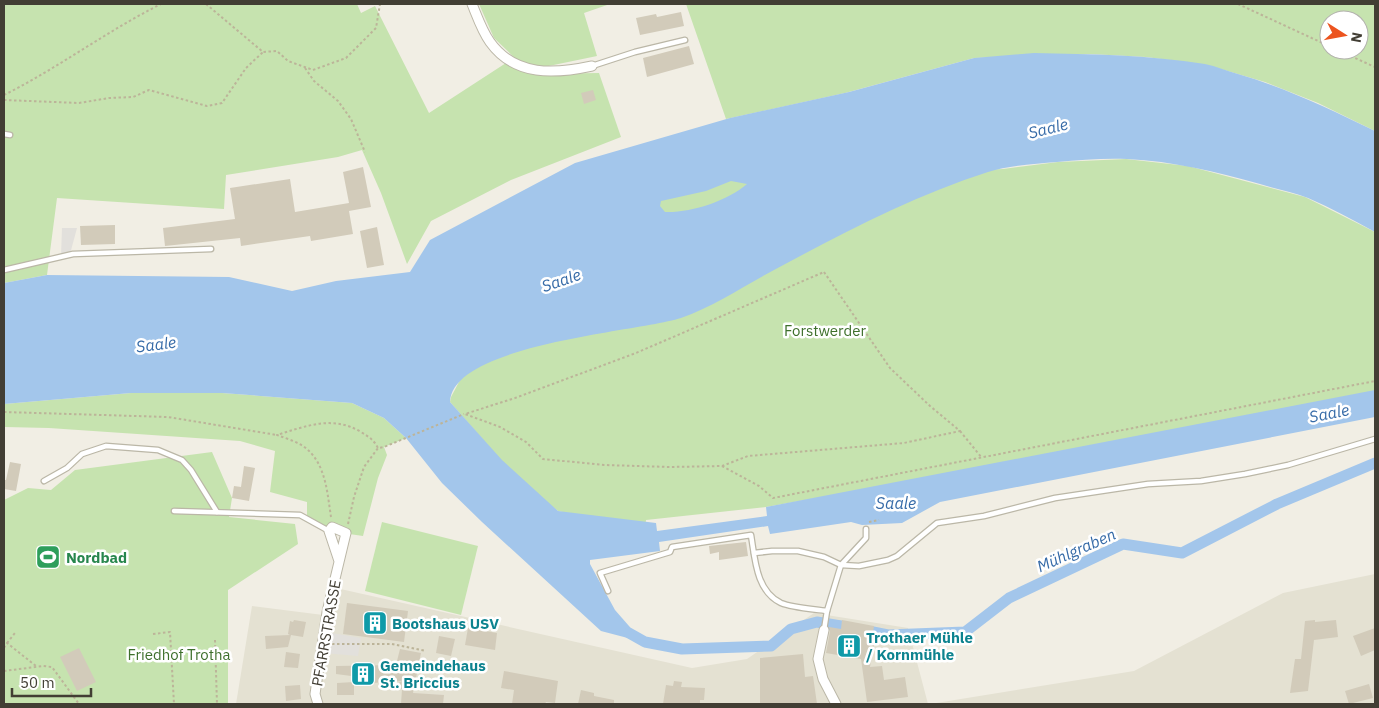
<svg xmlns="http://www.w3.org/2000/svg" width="1379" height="708" font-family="'IBM Plex Sans',sans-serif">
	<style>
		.residential { fill: #e4e1d2 }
		.green { fill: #c6e3af; fill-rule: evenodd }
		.parking { fill: #e2e0dc }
		.water { fill: #a3c6eb; fill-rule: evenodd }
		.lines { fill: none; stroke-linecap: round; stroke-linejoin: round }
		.canal { stroke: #a3c6eb; stroke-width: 11 }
		.building { fill: #d2cbba }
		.service-casing { stroke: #bbb7a7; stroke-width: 7 }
		.minor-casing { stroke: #bbb7a7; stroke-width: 11 }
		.path { stroke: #bcb499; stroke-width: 2; stroke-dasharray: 2.5 2.5; stroke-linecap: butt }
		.service { stroke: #fff; stroke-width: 4.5 }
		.minor { stroke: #fff; stroke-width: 9 }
		.labels { text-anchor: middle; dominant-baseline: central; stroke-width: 5; stroke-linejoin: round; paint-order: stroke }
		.park-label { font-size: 15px; fill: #3e702c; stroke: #fff }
		.leisure-label { font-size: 15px; font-weight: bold; fill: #27864d; stroke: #fff; text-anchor: start }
		.culture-label { font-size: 15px; font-weight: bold; fill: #0d838f; stroke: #fff; text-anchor: start }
		.street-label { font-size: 15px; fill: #423e34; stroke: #fff }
		.water-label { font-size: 16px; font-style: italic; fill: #356aa7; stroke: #fff }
	</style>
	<rect width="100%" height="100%" fill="#f1eee4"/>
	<g class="residential">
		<path d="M1375,574V704H930L1134,671L1283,593Z"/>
		<path d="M336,588L692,668L747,659L814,613L908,628L928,704H236L252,606L331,616Z"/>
	</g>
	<g class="green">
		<path d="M4,4H357L361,13L375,6L429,113L506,63L530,74L599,73L621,137L511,180L431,221L407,264L381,193L362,150L338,157L226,175L224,209L57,198L47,275L4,283Z"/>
		<path d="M479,4H610L584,13L597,56L539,68L518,61L494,38Z"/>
		<path d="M686,4H1375V131L1318,103L1265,82L1207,65L1146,57L1090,54L974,58L845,93L726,119ZM1329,20H1359V50H1329Z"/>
		<path d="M1126,159L1188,166L1305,197L1375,232V399L766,507L646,520L645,529L558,511L521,483L450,402L451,397L460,380L673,183L1003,169L1058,162Z"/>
		<path d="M131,393H222L352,403L384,418L406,438L384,447L387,455L378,478L363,536L329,531L307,519V502L270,492L275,451L240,441L49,428L5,427L4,444V404Z"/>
		<path d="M212,452L232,498L229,517L295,524L298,544L228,590V704H4V500L28,488L51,490L75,470Z"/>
		<path d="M382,522L478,546L461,615L365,591Z"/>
	</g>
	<g class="parking">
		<path d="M62,228H77L70,254L61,257Z"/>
		<path d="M326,632L361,638L358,656L323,653Z"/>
	</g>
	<path class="water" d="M1034,53C1091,54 1149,55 1205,64C1216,66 1227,71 1238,74C1286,88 1330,109 1375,131V232C1353,220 1331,208 1308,198C1293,192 1276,189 1260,184C1216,172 1173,161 1127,159C1105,158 1080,160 1057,162C1035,164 1009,165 988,172C913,196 843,233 774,270C744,286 713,307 681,318C637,332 452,344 450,402L502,460L558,511L656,523L657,531L767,516L766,507L1375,390V417L940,502L902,523L862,525L851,522L770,534L768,526L659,542L660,551L590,560V564L615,610L643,642L601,631L482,522L442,483L406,438L384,418L352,403L222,393H131L4,404V283L47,275L229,277L292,291L336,281L410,272L430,240L575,163L730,118L849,92L974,58ZM731,181L747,184C727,201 691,213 665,212L660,206L661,201L706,191Z"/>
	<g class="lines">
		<g class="canal">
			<path d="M873,632L888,635L965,632L1009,598L1123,544L1182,553L1277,504L1375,463"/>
			<path d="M629,633L645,642L682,649L771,646L791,629L817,622L841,626"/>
		</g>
	</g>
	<g class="building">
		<path d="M681,12L684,26L640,35L636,18L656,14L657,17Z"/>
		<path d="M689,46L694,64L647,77L643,58Z"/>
		<path d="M593,90L596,100L584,104L581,93Z"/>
		<path d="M363,167L371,207L349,211L353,234L311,241L310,236L241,246L240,238L165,246L163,228L235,219L230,188L290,179L295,212L349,203L343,172Z"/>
		<path d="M115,225V244L81,245L80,226Z"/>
		<path d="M377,227L384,265L367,268L360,231Z"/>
		<path d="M10,462L21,464L16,491L4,489V480H6Z"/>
		<path d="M244,466L255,468L249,501L232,498L234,486L241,487Z"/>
		<path d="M746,542L748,556L719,560V552L710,554L709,546Z"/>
		<path d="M347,603L408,611L404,642L343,634Z"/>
		<path d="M294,620L306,622L303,637L291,635L288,647L266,649L265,636L290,635L288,634L290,621L293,622Z"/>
		<path d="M842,620L874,626L872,639H875L870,667L882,666L884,680L905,677L908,697L867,702L861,659L826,653L830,631L829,627L841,629Z"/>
		<path d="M1315,620V622L1336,620L1338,637L1314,640L1308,691L1290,693L1295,659H1301L1305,621Z"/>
		<path d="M468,628L497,633L495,650L465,645Z"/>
		<path d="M1375,628V650L1361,656L1353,636Z"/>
		<path d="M439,636L455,639L451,656L436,653Z"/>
		<path d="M79,648L96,682L77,691L60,657Z"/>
		<path d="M400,649L421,653L413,693L444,695L443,704H401L402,689L391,687L402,681L358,684L359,677L336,674V666L396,665Z"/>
		<path d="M286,652L300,654L298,668L284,667Z"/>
		<path d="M803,654L805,677L813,676L817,704H760V658Z"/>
		<path d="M504,671L558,681L555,703L546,702L545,704H512L514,690L501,688Z"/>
		<path d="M674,681L682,682L681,687L705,688L704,700H700V704H663L666,685L673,686Z"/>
		<path d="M354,682V695H337V683Z"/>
		<path d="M1369,684L1373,698L1349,704L1345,691Z"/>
		<path d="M300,685L301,699L286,701L285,686Z"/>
		<path d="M581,690L594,693V696L614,700V704H578Z"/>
	</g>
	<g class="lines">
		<defs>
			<g id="service">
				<path d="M592,66L635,52L685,40"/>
				<path d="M4,134L10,135"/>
				<path d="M4,270L73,254L211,249"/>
				<path d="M44,481L67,468L82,454L106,446L158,450L182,460L191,470L217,512"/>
				<path d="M174,511L300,515L329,531"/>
				<path d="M754,553L772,551H798L824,557L841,565L859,566L888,560L897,556L937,523L984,516L1055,498L1148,484L1201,481L1245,474L1288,465L1375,439"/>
				<path d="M608,591L600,573L670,552L672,547L751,535C755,559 756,591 781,603C793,608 814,609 827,611"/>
				<path d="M824,630L827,611L841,565L866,538V529"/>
			</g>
			<g id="minor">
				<path d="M472,4C477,16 482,31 490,42C515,77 555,74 592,66"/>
				<path d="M824,630L818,659L823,679L836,704"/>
				<path d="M318,704L315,694L327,612L346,533L332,527L329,531L339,561"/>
			</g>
		</defs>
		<use href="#service" class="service-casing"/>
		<use href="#minor" class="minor-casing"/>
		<g class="path">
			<path d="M206,4L263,52L277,51L288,61L313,70L346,58L376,28L380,4"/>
			<path d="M1238,4L1329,46"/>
			<path d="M1337,50L1375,67"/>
			<path d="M305,68L314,81L338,101L351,119L365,152"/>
			<path d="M4,95C58,68 107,31 161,4"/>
			<path d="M4,100L79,103L109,98L133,97L149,90L207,106L222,103L246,68L263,52"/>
			<path d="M824,272L890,368L930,406L960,431L904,443L748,456L722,466L670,467L604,465L543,459L526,442L500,427L465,414L515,398L636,353Z"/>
			<path d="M4,412L168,417L277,435"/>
			<path d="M960,431L982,458"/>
			<path d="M722,466L759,486L773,498L1375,381"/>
			<path d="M331,517C327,492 326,462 303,446C295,441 285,438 277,435C306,426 333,415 361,432C369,437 374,440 378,448"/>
			<path d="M869,522L879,520"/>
			<path d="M348,524L354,497L364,467L378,448L384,447L464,414"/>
			<path d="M153,634L170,632L174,704"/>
			<path d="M215,640L217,704"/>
			<path d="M7,643L15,633"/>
			<path d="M332,644H392L426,651"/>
			<path d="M4,648L7,643L36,666"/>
			<path d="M4,671L43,666L52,667L79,704"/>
		</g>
		<use href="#service" class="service"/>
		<use href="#minor" class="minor"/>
	</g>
	<defs>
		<symbol id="stadium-square" viewBox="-11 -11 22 22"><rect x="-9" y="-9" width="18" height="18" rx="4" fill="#2e9e5b" stroke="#fff"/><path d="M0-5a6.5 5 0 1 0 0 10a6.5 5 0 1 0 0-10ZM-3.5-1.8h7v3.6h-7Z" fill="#fff"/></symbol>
		<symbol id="building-square" viewBox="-11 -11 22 22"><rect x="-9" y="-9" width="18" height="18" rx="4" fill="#0f9aa8" stroke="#fff"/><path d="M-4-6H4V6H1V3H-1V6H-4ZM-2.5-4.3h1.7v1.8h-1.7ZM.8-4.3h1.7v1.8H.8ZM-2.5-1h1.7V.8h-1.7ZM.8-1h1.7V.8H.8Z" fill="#fff"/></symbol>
	</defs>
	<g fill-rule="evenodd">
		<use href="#stadium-square" x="34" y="543" width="28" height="28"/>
		<use href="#building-square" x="361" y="609" width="28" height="28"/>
		<use href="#building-square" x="835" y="632" width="28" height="28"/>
		<use href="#building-square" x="349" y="660" width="28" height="28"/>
	</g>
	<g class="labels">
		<g class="park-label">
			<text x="825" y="330">Forstwerder</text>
			<text x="179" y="654">Friedhof Trotha</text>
		</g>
		<g class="leisure-label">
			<text x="66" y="557">Nordbad</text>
		</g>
		<g class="culture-label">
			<text x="392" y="623">Bootshaus USV</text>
			<text x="866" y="637">Trothaer Mühle<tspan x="866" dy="17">/ Kornmühle</tspan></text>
			<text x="380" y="665">Gemeindehaus<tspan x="380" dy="17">St. Briccius</tspan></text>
		</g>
		<g class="street-label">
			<text transform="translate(326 633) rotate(-80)">PFARRSTRASSE</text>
		</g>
		<g class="water-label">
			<text transform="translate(1048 128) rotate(-14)">Saale</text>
			<text transform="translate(561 280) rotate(-19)">Saale</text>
			<text transform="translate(156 344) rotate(-7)">Saale</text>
			<text transform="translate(1329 413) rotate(-11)">Saale</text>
			<text x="896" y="503">Saale</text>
			<text transform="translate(1076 550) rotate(-24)">Mühlgraben</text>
		</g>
	</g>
	<rect width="1379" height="708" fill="none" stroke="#423e34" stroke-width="10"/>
	<g transform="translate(1344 35) rotate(101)"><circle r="24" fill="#ffffff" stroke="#b3b2ae"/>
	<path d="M0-4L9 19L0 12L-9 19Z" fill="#ec541f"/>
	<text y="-8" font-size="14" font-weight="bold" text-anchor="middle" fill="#423e34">N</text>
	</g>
	<path d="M12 688v8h79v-8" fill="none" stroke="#423e34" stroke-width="2.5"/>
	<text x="20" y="688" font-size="15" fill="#423e34" stroke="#ffffff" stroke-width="4" paint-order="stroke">50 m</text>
</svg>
